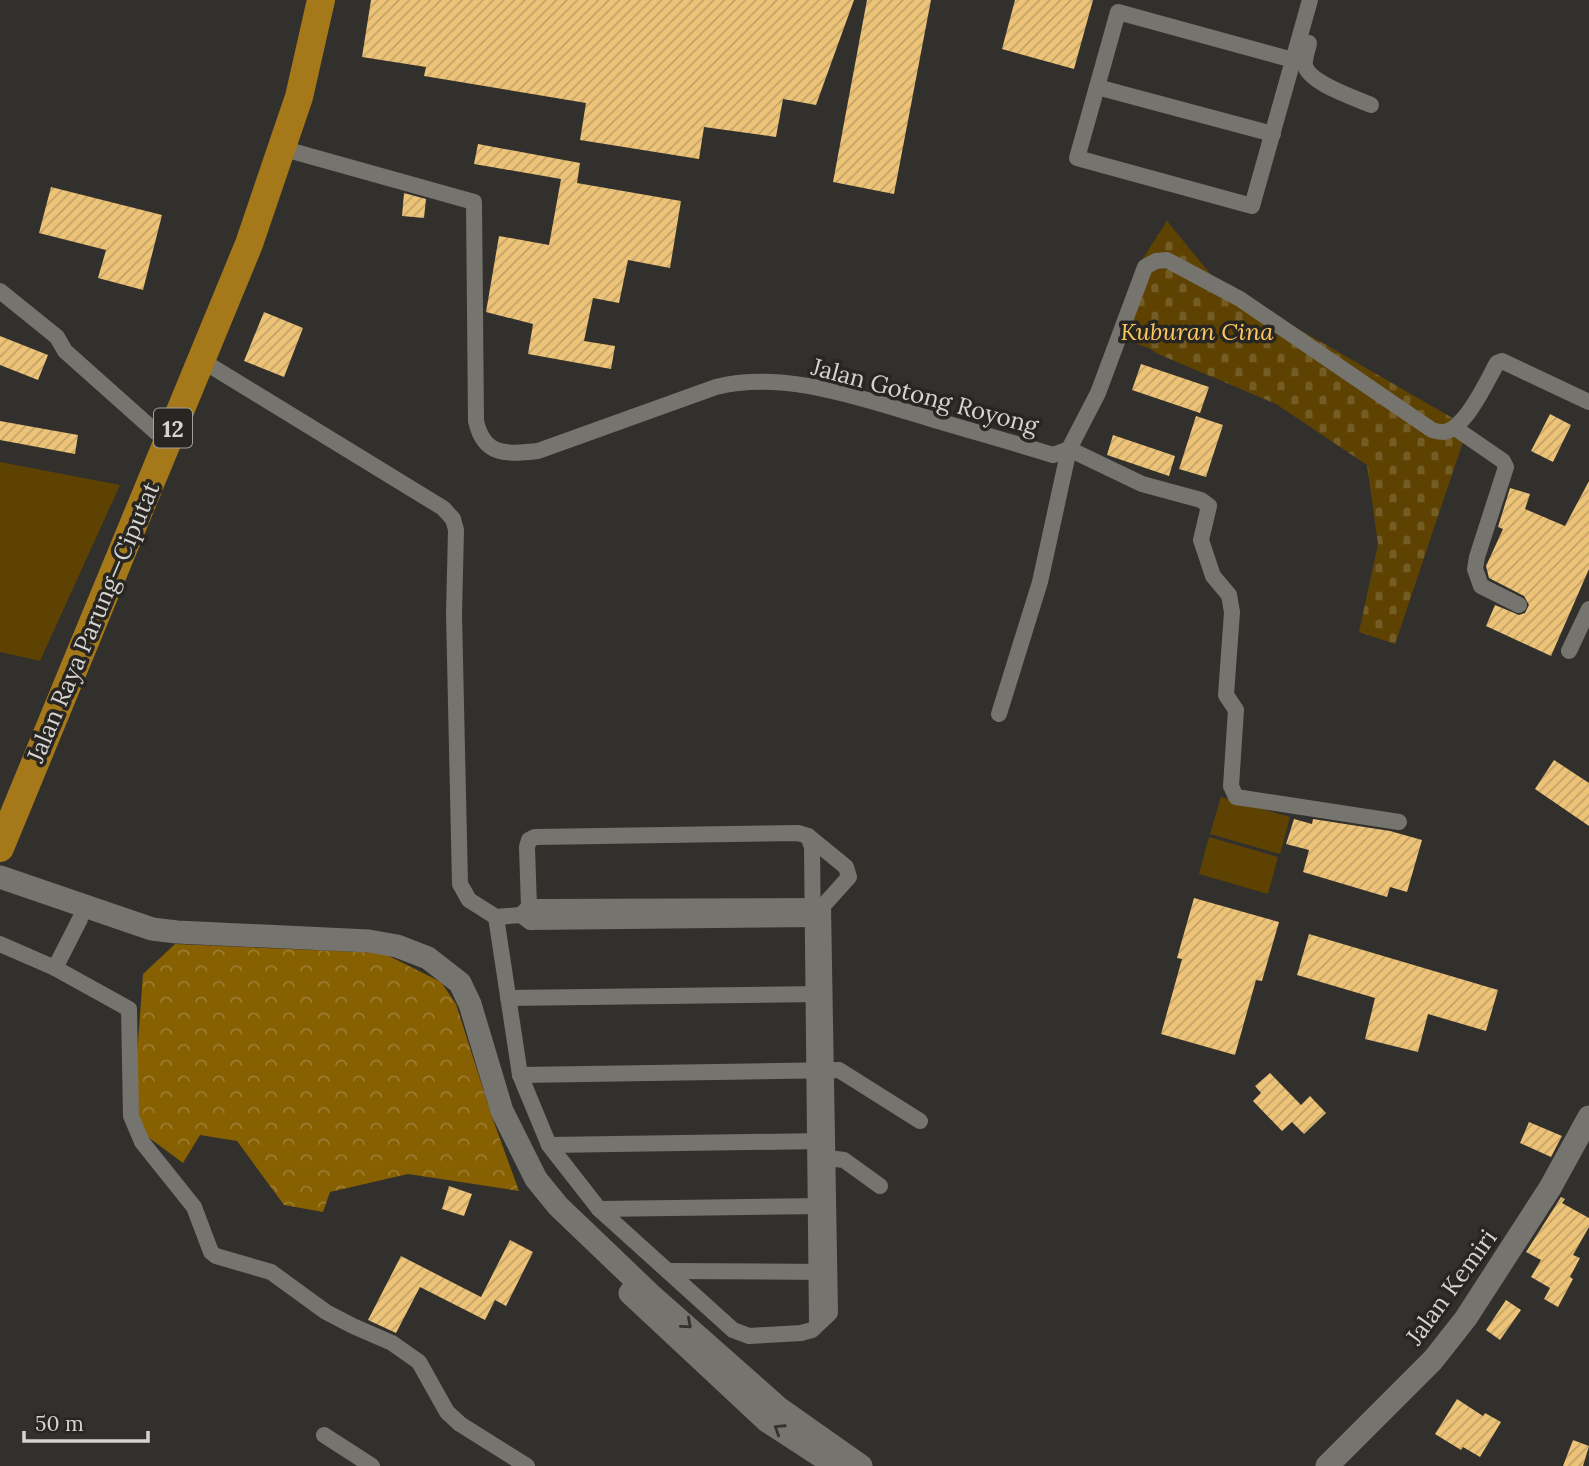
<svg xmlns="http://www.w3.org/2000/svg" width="1589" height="1466" font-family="Lora,serif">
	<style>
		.green { fill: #5e4201 }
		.forest { fill: url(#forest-crowns) }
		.cemetery { fill: url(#cemetery-stones) }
		.building { fill: url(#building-hatch) }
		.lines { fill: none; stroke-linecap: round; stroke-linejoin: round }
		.street { stroke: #76746f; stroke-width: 16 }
		.secondary { stroke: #76746f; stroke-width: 23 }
		.highway { stroke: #a57919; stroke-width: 28 }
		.oneway { stroke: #34322e }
		.labels { text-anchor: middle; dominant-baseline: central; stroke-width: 7; stroke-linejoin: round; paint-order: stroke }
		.shield { fill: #282622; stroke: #a1a09c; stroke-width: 2 }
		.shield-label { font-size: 23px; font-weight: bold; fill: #d5d4d1 }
		.park-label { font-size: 24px; font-style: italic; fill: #fdc65e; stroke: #282622 }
		.street-label { font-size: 24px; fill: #d5d4d1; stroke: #282622 }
	</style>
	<defs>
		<pattern id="forest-crowns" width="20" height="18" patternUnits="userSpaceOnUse" patternTransform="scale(1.75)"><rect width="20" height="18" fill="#866001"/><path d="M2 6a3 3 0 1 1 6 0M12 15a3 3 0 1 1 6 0" fill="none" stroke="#9c7d31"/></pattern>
		<pattern id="cemetery-stones" width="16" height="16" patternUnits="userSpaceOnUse" patternTransform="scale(1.75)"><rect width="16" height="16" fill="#5e4201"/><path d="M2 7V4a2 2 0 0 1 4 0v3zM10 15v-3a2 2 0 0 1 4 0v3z" fill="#745c25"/></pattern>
		<pattern id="building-hatch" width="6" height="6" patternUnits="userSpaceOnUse" patternTransform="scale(1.75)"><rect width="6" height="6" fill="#edc377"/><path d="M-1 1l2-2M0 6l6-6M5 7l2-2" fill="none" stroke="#c2a269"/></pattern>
	</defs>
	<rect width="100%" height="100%" fill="#32302c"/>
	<g class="green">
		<path d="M0,462L120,485L40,661L0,652Z"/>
		<path d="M1221,797L1290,817L1280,854L1210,834Z"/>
		<path d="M1209,837L1278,857L1268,894L1199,874Z"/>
	</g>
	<path class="forest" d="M175,944L383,953L441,982L456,1004L492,1117L519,1191L408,1174L330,1192L323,1212L284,1205L237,1141L200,1135L183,1163L132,1125L143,974Z"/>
	<path class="cemetery" d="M1167,221L1217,282L1468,427L1395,644L1359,632L1378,544L1367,465L1276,404L1158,354L1149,348L1116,337L1138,266Z"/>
	<g class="building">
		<path d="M371,0H854L816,105L783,99L776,137L704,127L699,159L580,140L586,103L424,76L426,67L362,57Z"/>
		<path d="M867,0H931L894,194L833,182Z"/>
		<path d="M1015,0H1093L1074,69L1002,49Z"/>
		<path d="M478,144L580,163L577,183L681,201L670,268L628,260L619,303L593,298L584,341L615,346L611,369L528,354L533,324L486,312L499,236L549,245L561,179L474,164Z"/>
		<path d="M51,187L162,215L143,290L98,278L106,250L39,233Z"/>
		<path d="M404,193L426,199L424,218L402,216Z"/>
		<path d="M264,312L303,328L284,377L244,361Z"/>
		<path d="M0,336L48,355L38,380L0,365Z"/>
		<path d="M1141,364L1209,387L1200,413L1132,390Z"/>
		<path d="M1550,414L1571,425L1553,462L1531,451Z"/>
		<path d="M1196,416L1223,425L1206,477L1179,469Z"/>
		<path d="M0,421L78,435L75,454L0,440Z"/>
		<path d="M1113,435L1175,456L1169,476L1107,455Z"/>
		<path d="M1589,481V569L1551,656L1486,626L1495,605L1519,615L1525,613L1529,605L1524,596L1489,578L1486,566L1503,529L1498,527L1510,488L1530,494L1525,509L1565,526Z"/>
		<path d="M1554,760L1589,783V826L1535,789Z"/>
		<path d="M1294,819L1312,824L1313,819L1390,831L1422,840L1407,892L1390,887L1387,897L1303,872L1309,850L1286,844Z"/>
		<path d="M1194,898L1279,922L1262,981L1256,980L1235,1055L1161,1034L1182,959L1177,958Z"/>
		<path d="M1309,934L1498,990L1486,1031L1428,1014L1418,1052L1365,1039L1375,998L1297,975Z"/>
		<path d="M1270,1073L1301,1105L1310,1096L1326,1113L1304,1134L1292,1122L1282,1131L1253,1101L1261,1093L1255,1086Z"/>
		<path d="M1529,1122L1562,1136L1551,1157L1520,1143Z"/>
		<path d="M449,1186L472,1194L464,1216L442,1209Z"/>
		<path d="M1561,1197L1565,1199L1562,1203L1589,1218V1227L1573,1255L1580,1258L1570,1277L1573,1279L1558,1307L1544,1299L1550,1288L1531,1277L1541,1260L1526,1252Z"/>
		<path d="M510,1240L533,1252L506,1306L495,1300L485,1320L420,1287L396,1333L368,1320L401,1256L481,1297Z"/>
		<path d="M1506,1300L1521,1310L1500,1340L1486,1330Z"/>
		<path d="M1457,1399L1483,1416L1485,1413L1501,1422L1480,1457L1463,1447L1461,1450L1435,1434Z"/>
		<path d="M1573,1440L1589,1446L1583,1466H1563Z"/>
	</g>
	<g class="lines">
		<g class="street">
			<path d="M1309,43C1308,50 1304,58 1305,65C1308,83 1356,98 1371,105"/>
			<path d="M1293,60L1118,12L1077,158L1252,206L1310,0"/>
			<path d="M1097,87L1273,134"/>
			<path d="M281,148L474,202L476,421C484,457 507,454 538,451L716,387C784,370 859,398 925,417C968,430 1011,442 1053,455L1069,449L1098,393L1145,267L1156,261L1167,260L1240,299L1432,430C1435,431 1439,432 1443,432C1465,430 1487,381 1497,363L1502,361L1589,402"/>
			<path d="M0,291L57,337L65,351L157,433"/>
			<path d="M201,360L443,508L453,519L456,530L454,614L460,884L469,900L496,917L520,1075L549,1145L599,1209L733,1330L749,1336L801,1333L812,1330L830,1313L823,906L849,877L846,867L808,836"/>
			<path d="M1455,428L1503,461L1506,467L1477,557L1475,569L1481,586L1519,605"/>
			<path d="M1569,651L1589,609"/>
			<path d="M999,714L1040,582L1069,449L1142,484L1201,500L1209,506L1201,540L1213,576L1229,595L1232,612L1226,695L1236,710L1231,786L1236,797L1399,822"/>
			<path d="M529,907L821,906"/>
			<path d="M521,915L529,907L527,847L529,840L535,837L798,833L808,836L812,847L817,1324"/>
			<path d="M496,917L521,915L530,922L820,919"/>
			<path d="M80,919L55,968L129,1009L131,1116L142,1142L194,1207L211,1252L216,1256L271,1272L326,1312L353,1326L392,1343L419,1362L447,1412L460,1424L527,1466"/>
			<path d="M0,944L55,968"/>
			<path d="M508,998L824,994"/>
			<path d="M520,1075L839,1070L920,1121"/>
			<path d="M549,1145L823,1141"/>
			<path d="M828,1158L844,1160L880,1186"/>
			<path d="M599,1209L824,1206"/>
			<path d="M668,1271L827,1272"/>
			<path d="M324,1435L372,1466"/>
		</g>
		<g class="secondary">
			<path d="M0,877L152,929L177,932L369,941L397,946L428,958L460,983L470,1004L502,1111L536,1179L558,1206L650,1294L780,1409L861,1466"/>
			<path d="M630,1293L767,1421L833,1464"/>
			<path d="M1327,1466L1433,1360L1466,1318L1550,1188L1589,1117"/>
		</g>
		<path class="highway" d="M0,848L249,244L299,97L321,0"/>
	</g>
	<defs><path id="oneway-chevron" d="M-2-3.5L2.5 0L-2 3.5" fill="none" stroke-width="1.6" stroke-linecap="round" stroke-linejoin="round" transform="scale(1.75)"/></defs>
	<g class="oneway">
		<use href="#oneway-chevron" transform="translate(687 1324) rotate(41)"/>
		<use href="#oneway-chevron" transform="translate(779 1429) rotate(-147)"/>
	</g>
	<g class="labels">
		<rect class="shield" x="154" y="408.5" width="38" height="39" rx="5"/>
		<g class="shield-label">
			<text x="173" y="428">12</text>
		</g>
		<g class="park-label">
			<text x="1197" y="331">Kuburan Cina</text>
		</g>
		<g class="street-label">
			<text transform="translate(925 396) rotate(15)">Jalan Gotong Royong</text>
			<text transform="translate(93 622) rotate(-67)">Jalan Raya Parung—Ciputat</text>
			<text transform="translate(1451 1287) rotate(-54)">Jalan Kemiri</text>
		</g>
	</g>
	<path d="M24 1431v10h124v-10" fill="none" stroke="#d5d4d1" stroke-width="3.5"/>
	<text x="35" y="1431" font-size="21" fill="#d5d4d1" stroke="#282622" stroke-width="5" paint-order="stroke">50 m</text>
</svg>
